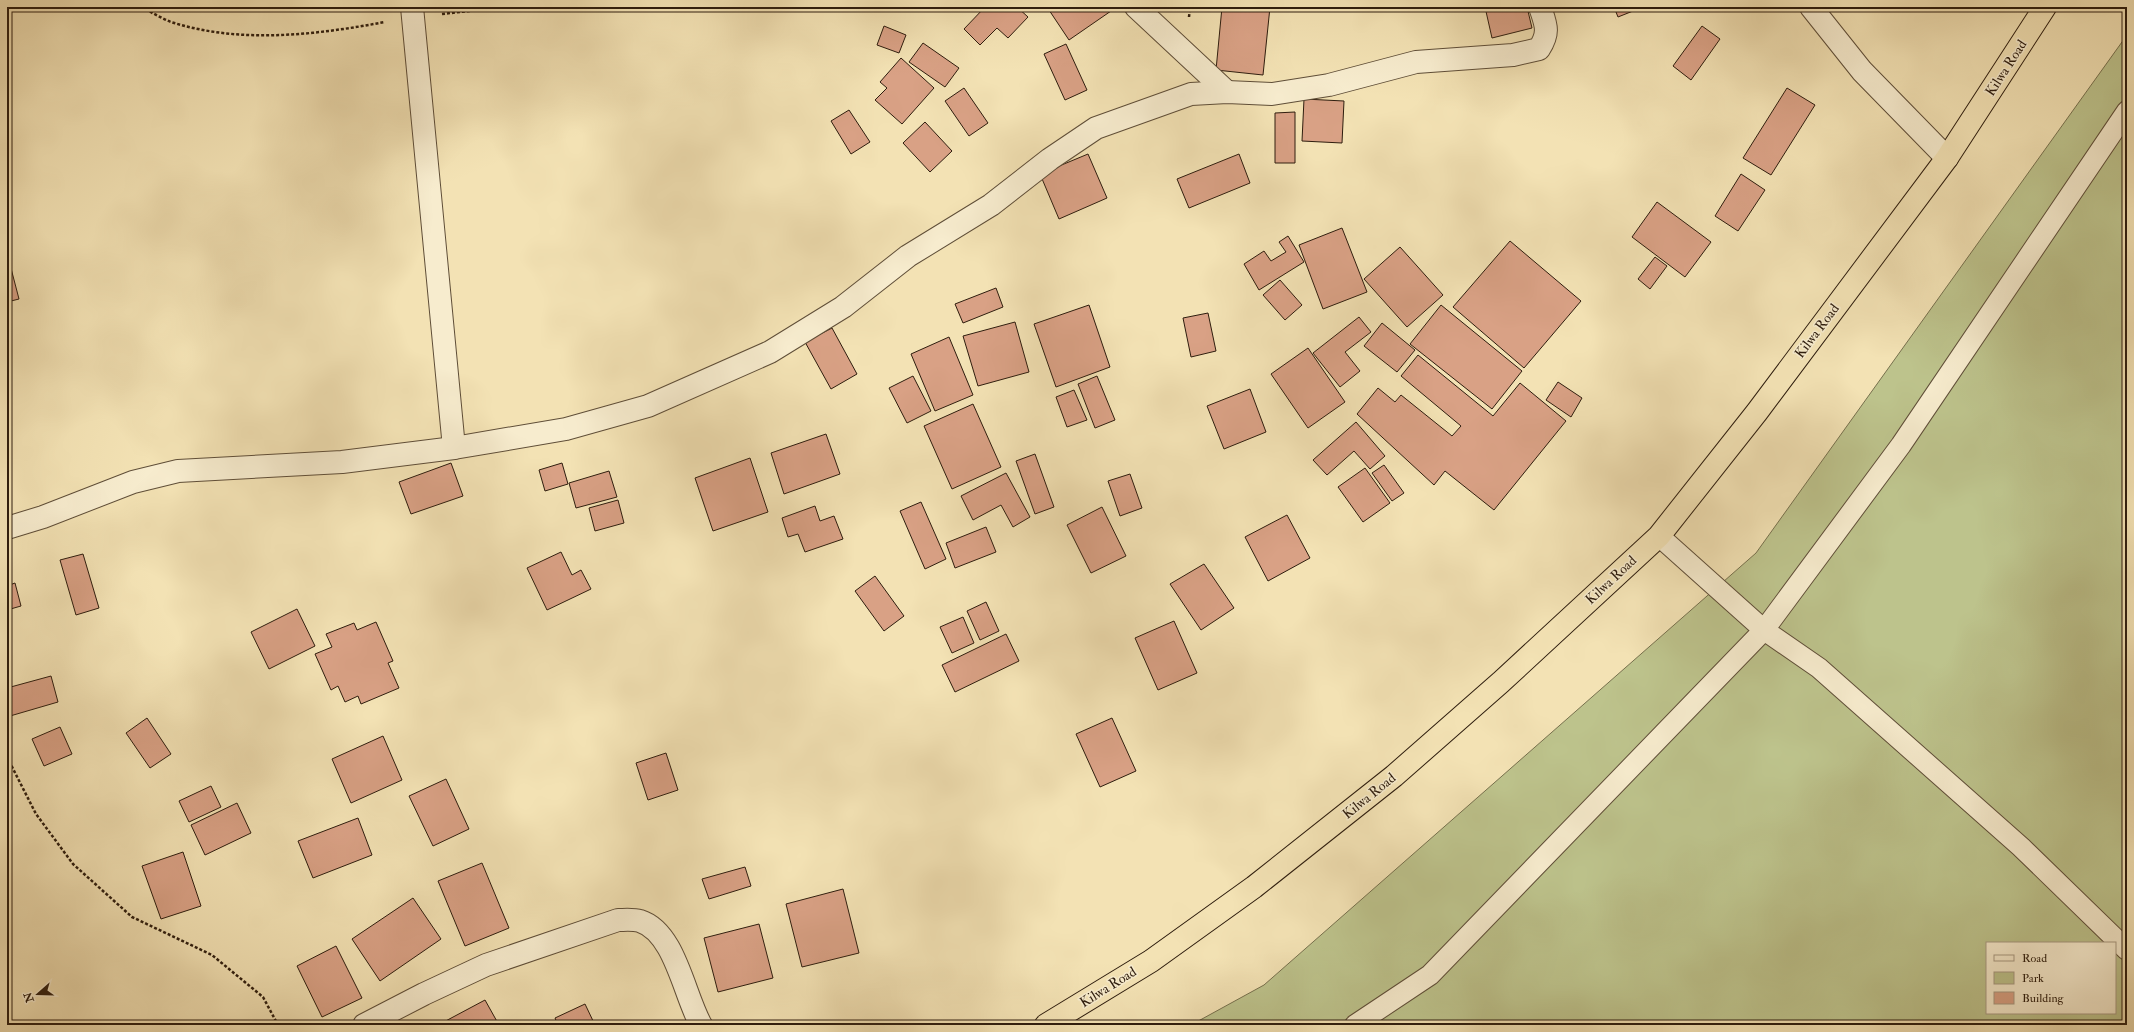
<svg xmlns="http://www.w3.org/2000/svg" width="2134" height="1032" font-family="'IM FELL Double Pica',serif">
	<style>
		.green { fill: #bdc38c; stroke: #76704d; fill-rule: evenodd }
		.building { fill: #d9a185; stroke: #2e1d0e }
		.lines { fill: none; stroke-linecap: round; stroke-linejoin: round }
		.lane-casing { stroke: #5f4e38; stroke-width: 22 }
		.street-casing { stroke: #5f4e38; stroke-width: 24 }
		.highway-casing { stroke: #2e1d0e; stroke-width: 24 }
		.path { stroke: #2e1d0e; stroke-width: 2.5; stroke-dasharray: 3 2; stroke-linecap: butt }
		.lane { stroke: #f7ecce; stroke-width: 20 }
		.street { stroke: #f7ecce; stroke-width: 22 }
		.highway { stroke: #f3e2b4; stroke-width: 22 }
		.labels { text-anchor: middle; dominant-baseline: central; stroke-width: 3; stroke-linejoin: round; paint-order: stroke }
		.street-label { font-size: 14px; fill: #2e1d0e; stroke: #f7ecce }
	</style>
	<rect width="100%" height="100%" fill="#f3e2b4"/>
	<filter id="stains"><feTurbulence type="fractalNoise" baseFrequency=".005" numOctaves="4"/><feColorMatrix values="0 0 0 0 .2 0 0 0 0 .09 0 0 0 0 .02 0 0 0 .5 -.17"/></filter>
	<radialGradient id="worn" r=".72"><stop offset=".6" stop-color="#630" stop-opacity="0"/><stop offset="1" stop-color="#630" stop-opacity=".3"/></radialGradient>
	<path class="green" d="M2127,35V1025H1191L1264,985L1756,553ZM1987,943H2115V1013H1987Z"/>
	<g class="building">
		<path d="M985,7H1017L1028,17L1008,38L997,28L980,45L964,29Z"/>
		<path d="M1047,7H1108L1111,11L1069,40Z"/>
		<path d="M1222,7H1270L1263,75L1216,70Z"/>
		<path d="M1485,7H1527L1532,28L1492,38Z"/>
		<path d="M1614,7H1643L1618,17Z"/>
		<path d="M884,26L906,35L899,53L877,45Z"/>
		<path d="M1702,26L1720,39L1691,80L1673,66Z"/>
		<path d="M923,43L959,68L945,87L909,62Z"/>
		<path d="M1066,44L1087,90L1065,100L1044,54Z"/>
		<path d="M901,58L934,88L902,124L875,100L887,88L880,82Z"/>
		<path d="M964,88L988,123L969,136L945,101Z"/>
		<path d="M1787,88L1815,105L1771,175L1743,158Z"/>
		<path d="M1304,99L1344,101L1342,143L1302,141Z"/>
		<path d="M849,110L870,142L851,154L831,121Z"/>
		<path d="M1295,112V163H1275V113Z"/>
		<path d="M925,122L952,151L930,172L903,143Z"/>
		<path d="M1088,154L1107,198L1059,219L1040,174Z"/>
		<path d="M1239,154L1250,183L1189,208L1177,179Z"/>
		<path d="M1741,174L1765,190L1738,231L1715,216Z"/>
		<path d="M1657,202L1711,242L1685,277L1632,237Z"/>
		<path d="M1342,228L1367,292L1323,309L1299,245Z"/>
		<path d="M1288,236L1304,262L1259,290L1244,264L1264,251L1271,261L1286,252L1279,242Z"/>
		<path d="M1510,241L1581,301L1524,368L1453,307Z"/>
		<path d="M1400,247L1443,295L1407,327L1364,279Z"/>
		<path d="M7,253L19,299L7,302Z"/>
		<path d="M1655,257L1667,266L1650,289L1638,279Z"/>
		<path d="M1280,280L1302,305L1285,320L1263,295Z"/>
		<path d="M996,288L1003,307L963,323L955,304Z"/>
		<path d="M1089,305L1110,367L1056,387L1034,324Z"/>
		<path d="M1441,305L1522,371L1492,409L1410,344Z"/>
		<path d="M1208,313L1216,351L1191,357L1183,318Z"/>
		<path d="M1359,317L1371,332L1345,352L1360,371L1340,387L1313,353Z"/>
		<path d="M1015,322L1029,372L978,386L963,336Z"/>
		<path d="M1382,323L1415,350L1397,372L1364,346Z"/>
		<path d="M832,328L857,374L831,389L805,342Z"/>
		<path d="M949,337L973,395L935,411L911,354Z"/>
		<path d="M1308,348L1345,402L1308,428L1271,374Z"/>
		<path d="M1418,355L1493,416L1520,383L1566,421L1494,510L1445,471L1434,485L1357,414L1378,388L1395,402L1401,395L1452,436L1461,426L1401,376Z"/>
		<path d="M913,376L931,411L907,423L889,388Z"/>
		<path d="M1097,376L1115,420L1095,428L1078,384Z"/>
		<path d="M1558,382L1582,398L1571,417L1546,400Z"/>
		<path d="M1250,389L1266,432L1224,449L1207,406Z"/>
		<path d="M1074,390L1087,420L1067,427L1056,397Z"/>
		<path d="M973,404L1001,467L952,489L924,426Z"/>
		<path d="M1356,422L1385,456L1370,469L1354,451L1327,475L1313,460Z"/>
		<path d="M826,434L840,474L784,494L771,453Z"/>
		<path d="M1035,454L1054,507L1035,514L1016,461Z"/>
		<path d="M750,458L768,512L713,531L695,478Z"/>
		<path d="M451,463L463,496L411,514L399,482Z"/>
		<path d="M562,463L568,484L545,491L539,470Z"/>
		<path d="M1384,465L1404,493L1392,501L1372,473Z"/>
		<path d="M1365,468L1390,503L1363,522L1338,487Z"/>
		<path d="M609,471L617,497L576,508L569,483Z"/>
		<path d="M1006,473L1030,517L1013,527L1001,505L973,520L961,496Z"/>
		<path d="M1130,474L1142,508L1120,516L1108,481Z"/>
		<path d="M618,500L624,523L595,531L589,508Z"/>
		<path d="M921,502L946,559L925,569L900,511Z"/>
		<path d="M815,506L820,521L834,516L843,539L805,552L798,534L788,537L782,518Z"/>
		<path d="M1102,507L1126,556L1091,573L1067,525Z"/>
		<path d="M1287,515L1310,558L1268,581L1245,537Z"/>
		<path d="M986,527L996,552L955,568L946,543Z"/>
		<path d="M561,552L572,575L581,570L591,589L547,610L527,568Z"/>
		<path d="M83,554L99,608L76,615L60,560Z"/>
		<path d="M1204,564L1234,608L1201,630L1170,584Z"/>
		<path d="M875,576L904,616L884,631L855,591Z"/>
		<path d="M15,583L21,606L7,610V586Z"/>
		<path d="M986,602L999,631L980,640L967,611Z"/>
		<path d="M297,609L315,646L269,669L251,632Z"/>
		<path d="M963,617L974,643L952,653L940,627Z"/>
		<path d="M1174,621L1197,673L1158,690L1135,638Z"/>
		<path d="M376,622L393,661L388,663L399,688L361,704L358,696L345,702L338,686L331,690L315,654L332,647L326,634L354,623L357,630Z"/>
		<path d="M1006,634L1019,661L955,692L942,665Z"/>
		<path d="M51,676L58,702L10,716L7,706V688Z"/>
		<path d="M147,718L171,754L150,768L126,733Z"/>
		<path d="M1112,718L1136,771L1100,787L1076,734Z"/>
		<path d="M60,727L72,754L44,766L32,739Z"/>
		<path d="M383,736L402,780L351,803L332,759Z"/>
		<path d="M666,753L678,790L648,800L636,763Z"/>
		<path d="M446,779L469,829L433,846L409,796Z"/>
		<path d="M211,786L221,807L189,822L179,801Z"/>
		<path d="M237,803L251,833L205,855L191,825Z"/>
		<path d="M358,818L372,855L313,878L298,841Z"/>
		<path d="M183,852L201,906L161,919L142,866Z"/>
		<path d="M482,863L509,928L465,946L438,881Z"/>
		<path d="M745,867L751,886L709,899L702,879Z"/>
		<path d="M843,889L859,953L802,967L786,904Z"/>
		<path d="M413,898L441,939L380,981L352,939Z"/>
		<path d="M759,924L773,978L718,992L704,938Z"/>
		<path d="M336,946L362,998L322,1017L297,966Z"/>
		<path d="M485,1000L499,1025H440V1024Z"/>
		<path d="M585,1004L595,1025H558L555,1018Z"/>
	</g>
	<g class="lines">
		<defs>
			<g id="lane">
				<path d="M1659,536L1764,630L1819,668L2021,847L2127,950"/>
				<path d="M1355,1025L1430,975L1764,630L1901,445L2127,111"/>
			</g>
			<g id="street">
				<path d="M412,7L454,448"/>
				<path d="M1136,7L1227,92"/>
				<path d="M1811,7L1862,71L1947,158"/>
				<path d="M7,528L43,517L133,482L178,471L342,462L454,448L566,429L648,406L770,352L843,307L908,256L991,205L1050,159L1096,128L1191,94L1227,92L1272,94L1329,85L1416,62L1513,55L1539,49C1550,32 1546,25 1540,7"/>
				<path d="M364,1025L424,994L486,965L618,920C624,920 633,919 640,921C675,932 684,995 701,1025"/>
			</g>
			<path id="highway" d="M1046,1025L1151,961L1254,887L1394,776L1501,682L1659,536L1757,412L1947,158L2045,7"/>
		</defs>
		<use href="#lane" class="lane-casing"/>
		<use href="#street" class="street-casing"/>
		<use href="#highway" class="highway-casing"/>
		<g class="path">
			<path d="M141,7C151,12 161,18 171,22C240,44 315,35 385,22"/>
			<path d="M442,14L505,7"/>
			<path d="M1189,17L1190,7"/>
			<path d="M7,757L36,814L73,864L132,917L212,955L263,997L278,1025"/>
		</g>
		<use href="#lane" class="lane"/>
		<use href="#street" class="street"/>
		<use href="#highway" class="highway"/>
	</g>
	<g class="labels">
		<g class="street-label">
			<text transform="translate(2006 68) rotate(-57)">Kilwa Road</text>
			<text transform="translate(1817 331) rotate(-53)">Kilwa Road</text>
			<text transform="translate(1611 580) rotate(-43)">Kilwa Road</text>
			<text transform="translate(1369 796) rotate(-39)">Kilwa Road</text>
			<text transform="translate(1108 987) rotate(-32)">Kilwa Road</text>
		</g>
	</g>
	<rect width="2134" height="1032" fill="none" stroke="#f3e2b4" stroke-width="24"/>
	<rect x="8" y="8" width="2118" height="1016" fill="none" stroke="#2e1d0e" stroke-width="2"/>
	<rect x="12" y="12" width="2110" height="1008" fill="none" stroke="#2e1d0e"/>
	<rect x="1986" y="942" width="130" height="72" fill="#f7ecce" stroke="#a79981"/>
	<rect x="1994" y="955" width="20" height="6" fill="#f7ecce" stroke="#a79981"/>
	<text x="2022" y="962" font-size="12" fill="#2e1d0e">Road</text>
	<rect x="1994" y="972" width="20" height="12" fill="#bdc38c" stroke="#a79981"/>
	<text x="2022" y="982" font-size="12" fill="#2e1d0e">Park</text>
	<rect x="1994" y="992" width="20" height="12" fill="#d9a185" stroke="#a79981"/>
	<text x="2022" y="1002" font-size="12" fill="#2e1d0e">Building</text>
	<g transform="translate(38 994) rotate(250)" stroke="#f7ecce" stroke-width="3" paint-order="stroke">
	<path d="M0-3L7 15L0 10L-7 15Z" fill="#2e1d0e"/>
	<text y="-6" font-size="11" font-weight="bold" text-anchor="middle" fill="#2e1d0e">N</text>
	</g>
	<rect width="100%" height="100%" filter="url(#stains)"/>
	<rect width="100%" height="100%" fill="url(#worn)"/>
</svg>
